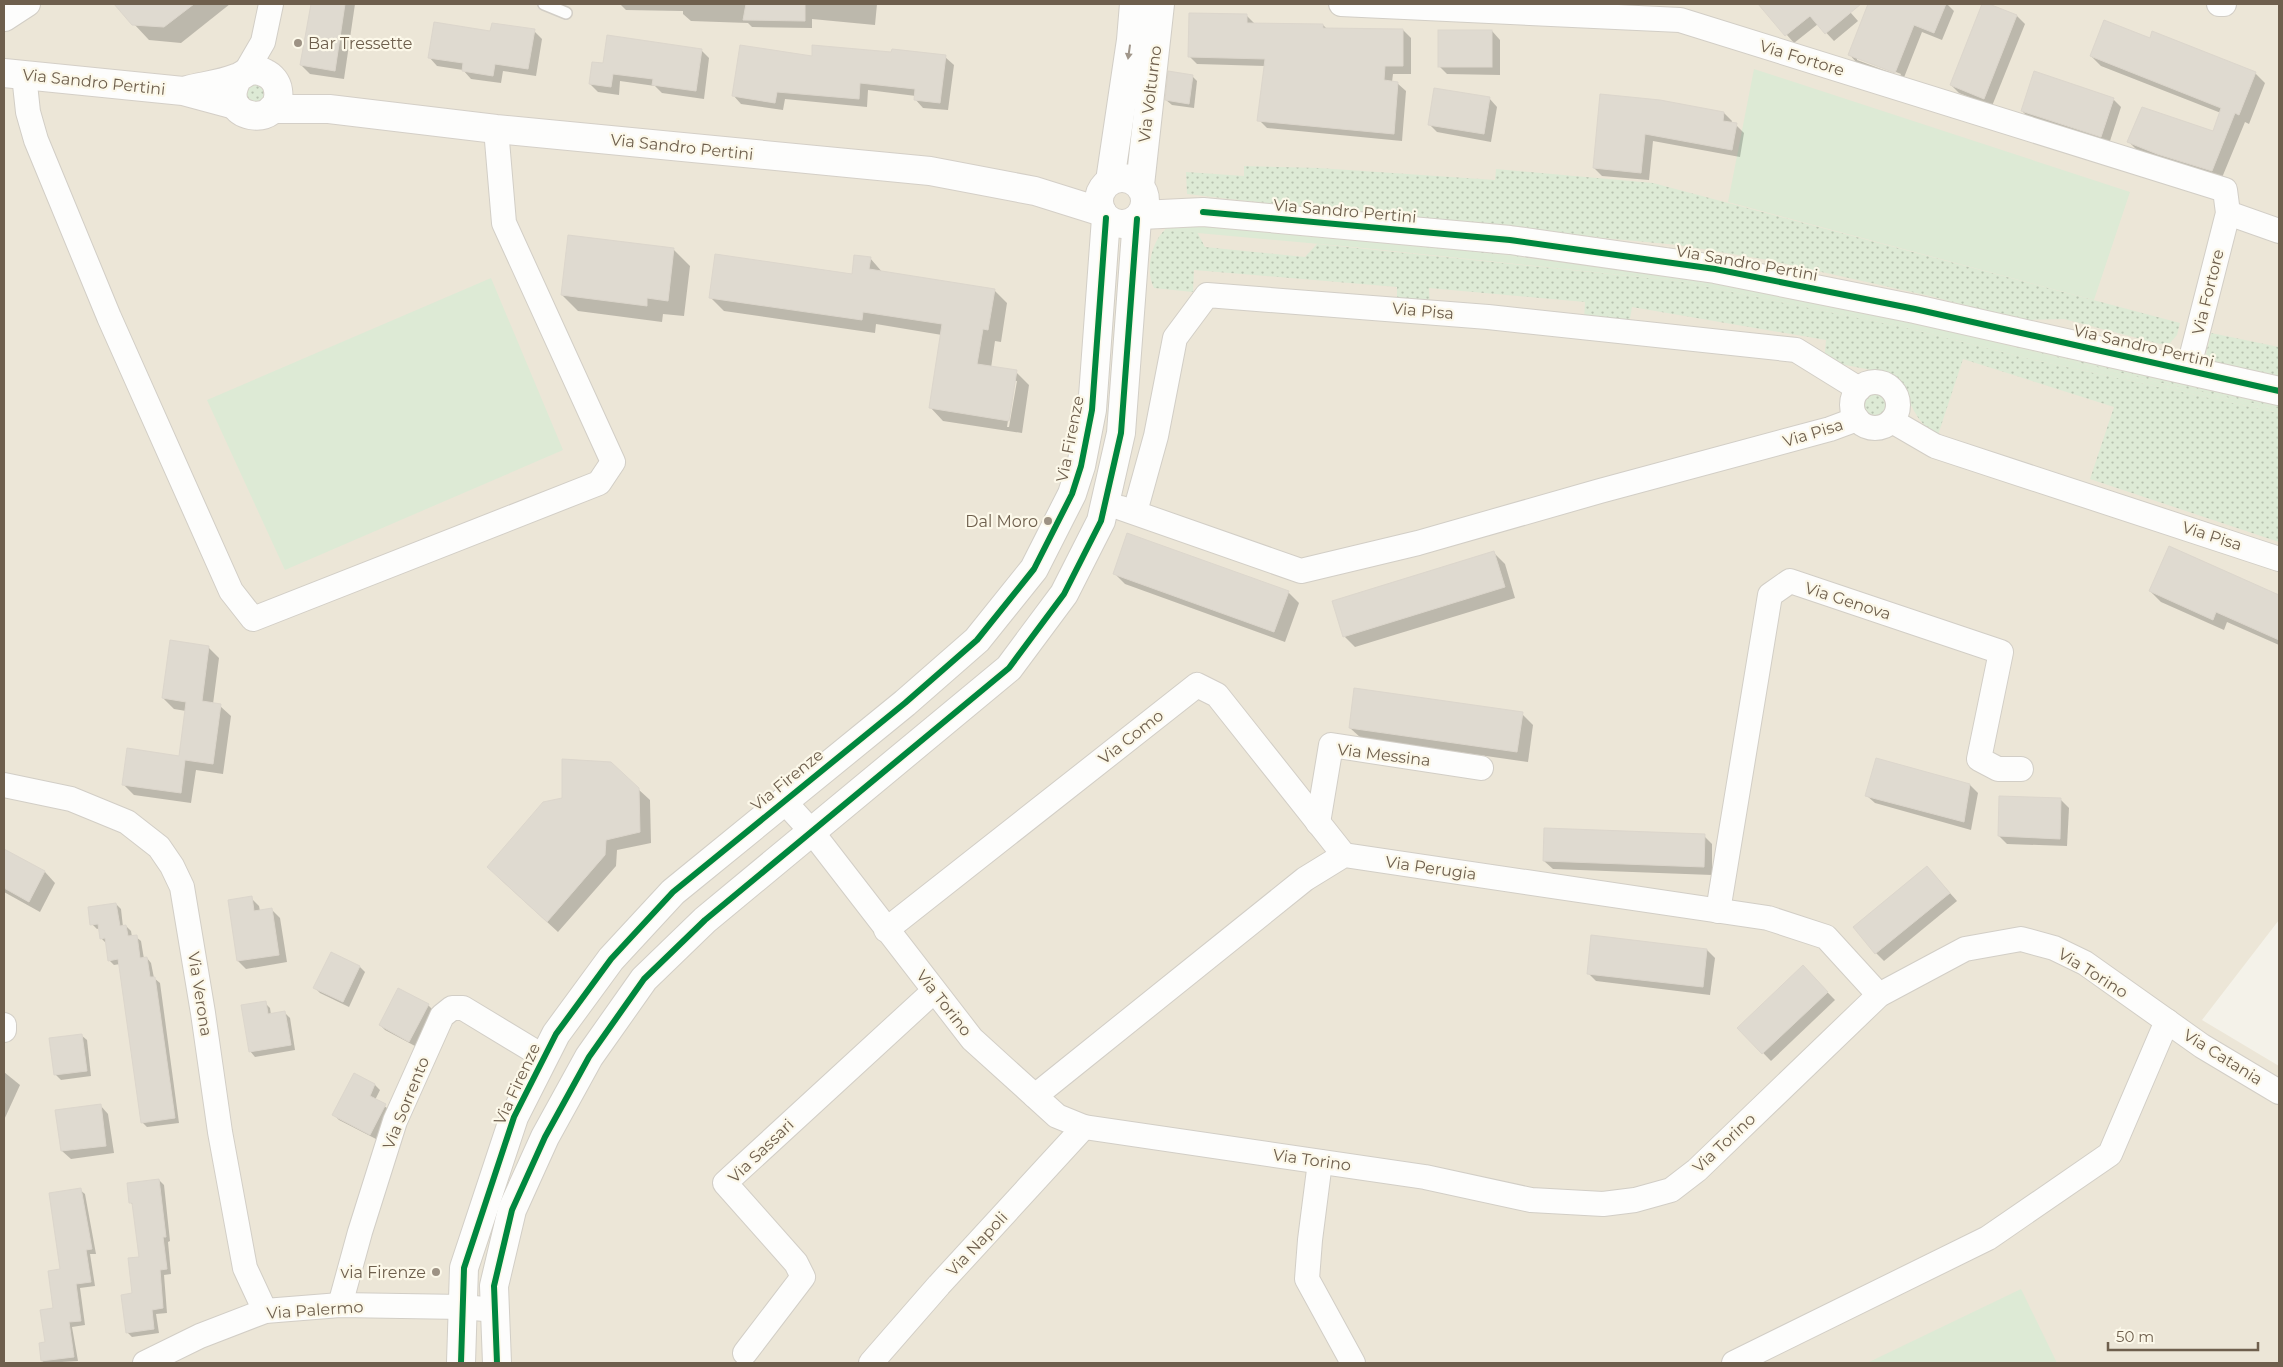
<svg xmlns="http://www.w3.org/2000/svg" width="2283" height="1367" font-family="Montserrat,sans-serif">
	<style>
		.residential { fill: #ece6d7 }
		.grass { fill: url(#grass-dots) }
		.green { fill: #ddead5 }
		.shadow { fill: #0003; fill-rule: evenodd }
		.building { fill: #dfdad0; stroke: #dcd6cc }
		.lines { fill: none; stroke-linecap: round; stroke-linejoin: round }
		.service-casing { stroke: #d2cec6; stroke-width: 14 }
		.minor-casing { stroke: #d2cec6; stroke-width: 26 }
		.tertiary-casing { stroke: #d2cec6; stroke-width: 30 }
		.secondary-casing { stroke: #d4cfc7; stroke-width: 30 }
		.service { stroke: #fdfdfc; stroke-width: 11 }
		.minor { stroke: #fdfdfc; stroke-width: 24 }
		.tertiary { stroke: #fdfdfc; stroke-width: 28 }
		.secondary { stroke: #fdfdfc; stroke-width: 28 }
		.cycleway-casing { stroke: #fcf8e9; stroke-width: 9 }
		.cycleway { stroke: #00873e; stroke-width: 6 }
		.oneway { fill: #a0968a }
		.poi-dot { fill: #9d9284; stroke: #fcf8e9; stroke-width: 2 }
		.labels { text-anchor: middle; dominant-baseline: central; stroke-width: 4.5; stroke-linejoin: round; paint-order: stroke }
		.poi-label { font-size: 16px; fill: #6e5f4d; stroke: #fcf8e9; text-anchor: end }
		.street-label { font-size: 16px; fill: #6e5f4d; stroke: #fcf8e9 }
	</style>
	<defs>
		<pattern id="grass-dots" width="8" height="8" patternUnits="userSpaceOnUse" patternTransform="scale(1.25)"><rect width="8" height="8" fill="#ddead5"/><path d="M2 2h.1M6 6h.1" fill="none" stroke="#b7c1af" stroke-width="1.8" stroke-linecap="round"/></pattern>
	</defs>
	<rect width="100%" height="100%" fill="#f4f2e9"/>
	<path class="residential" d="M4,4H2279V920L2202,1020L2279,1066V1363H4Z"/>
	<g class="grass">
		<path d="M248,82L265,84L267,101L250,107L244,86Z"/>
		<path d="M1244,166L1319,168L1495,180L1496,169L1653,183L2180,323L2177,335L2170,343L2160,344L2064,319L2019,320L1934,297L1768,260L1678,245L1413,220L1187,194L1186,172L1244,176Z"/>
		<path d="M1179,222L1475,248L1766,286L2279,404V409L2161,383L1905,320L1766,291L1557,261Z"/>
		<path d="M1165,230L1197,232L1205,247L1305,257L1317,244L1678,281L1903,327L2030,359L2279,413V542L2090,479L2114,407L1963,359L1938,435C1916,425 1909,399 1899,379L1882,372L1824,361L1826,340L1632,307L1629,324L1584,319L1585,302L1429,288L1430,307L1397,306V287L1194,270L1193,292L1154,288C1145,272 1151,242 1165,230Z"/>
		<path d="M2211,333L2279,347V379L2204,362Z"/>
		<circle cx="1875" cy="405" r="13"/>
	</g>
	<g class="green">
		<path d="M1754,69L2130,192L2094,300L1728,202Z"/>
		<path d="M1165,222L1475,252L1679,276L1905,320L2161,383L2271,407L2279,409V413L2030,359L1903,327L1678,281L1364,248L1165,230Z"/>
		<path d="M491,278L563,450L285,570L207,400Z"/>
		<path d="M2021,1289L2057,1363H1867Z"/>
	</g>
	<g class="shadow">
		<path d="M121,4H230L181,43L149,40L120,9Z"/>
		<path d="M312,4H355L344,79L310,74L301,65Z"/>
		<path d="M620,4H877L875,25L812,19V28L752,27L748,23L691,21L683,14V11L626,10Z"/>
		<path d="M1573,4H1611V9Z"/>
		<path d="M1760,4H1843L1858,21L1834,41L1818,24L1794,43Z"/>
		<path d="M1870,4H1947L1954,11L1942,40L1922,32L1903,80L1857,63L1849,54ZM1857,57L1901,74L1900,76L1857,60Z"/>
		<path d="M1984,4L2017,16L2025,24L1992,106L1959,93L1951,85Z"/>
		<path d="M1247,16L1255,24L1323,25L1327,29L1403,30L1411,38V74H1393L1392,82L1397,83L1406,91L1402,141L1267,128L1259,120L1265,66L1197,64L1189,56Z"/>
		<path d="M534,31L542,39L536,76L503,71L501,83L471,79L463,70L437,66L429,57L492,33Z"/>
		<path d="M1492,31L1500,40V75L1447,74L1439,66Z"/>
		<path d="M701,50L709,58L704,99L662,93L655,86L620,81L619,95L598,92L590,84L604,65Z"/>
		<path d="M2091,56L2255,73L2265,83L2249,124L2245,122L2221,180L2139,152L2129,142L2214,132L2221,113L2101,66Z"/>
		<path d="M945,57L954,65L948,110L923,108L915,99L916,96L868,90L867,107L785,99L783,110L741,104L733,95L813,58Z"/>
		<path d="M1192,76L1197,81L1194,108L1172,105L1166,100Z"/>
		<path d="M1601,95L1724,113L1732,121L1731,124L1736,125L1744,133L1740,157L1653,141L1649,180L1602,176L1594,168Z"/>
		<path d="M1489,98L1497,107L1491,142L1437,132L1429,124Z"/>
		<path d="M2113,99L2121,107L2109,144L2030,119L2022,111Z"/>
		<path d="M674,250L690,266L684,316L663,314L662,322L578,311L562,295Z"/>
		<path d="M870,258L883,273L994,290L1007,303L1001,342L995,341L991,368L1016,372L1029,385L1022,433L943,421L930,407L942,335L876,324L875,333L724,311L711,298L853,275ZM1014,381H1017L1009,427H1007Z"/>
		<path d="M2170,547L2279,596V645L2227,622L2224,630L2161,602L2150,591Z"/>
		<path d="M1494,553L1505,564L1515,598L1355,647L1344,636Z"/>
		<path d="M1114,573L1288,592L1299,603L1285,642L1125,584Z"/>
		<path d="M208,647L219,658L213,704L220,706L231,716L223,774L196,770L191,803L134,795L123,784L180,757L186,711L174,709L163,698Z"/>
		<path d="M1522,714L1533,725L1528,762L1361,738L1350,728Z"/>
		<path d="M1970,785L1978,793L1971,830L1875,803L1866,795Z"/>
		<path d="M638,789L650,800L651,843L617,850L616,866L558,932L499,878Z"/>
		<path d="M2061,800L2069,808L2067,846L2007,844L1999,836Z"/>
		<path d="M1704,836L1712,844V875L1553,869L1544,861Z"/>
		<path d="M4,850L45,872L55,883L40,912L4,892Z"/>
		<path d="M1927,867L1957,901L1884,961L1876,953Z"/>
		<path d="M251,898L259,906L260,911L272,910L280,918L287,962L246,969L238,961L229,901Z"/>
		<path d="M116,904L121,909L123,927L126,926L131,931L132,937H136L141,941L144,959L147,958L151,963L154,978L160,983L179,1123L147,1127L142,1122L120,964L114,965L109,960L107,944L101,938L100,928L97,929L92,924Z"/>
		<path d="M1707,950L1715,958L1710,995L1596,981L1588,973Z"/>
		<path d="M331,954L360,967L365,972L349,1007L320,993L315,988Z"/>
		<path d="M1803,967L1835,1000L1771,1061L1739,1028Z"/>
		<path d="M265,1003L270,1008L271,1015L285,1013L290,1018L295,1050L255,1057L250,1051Z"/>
		<path d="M428,1005L433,1010L415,1046L385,1030L380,1025Z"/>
		<path d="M81,1035L87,1040L91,1076L61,1080L55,1074Z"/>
		<path d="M4,1072L20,1085L4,1120Z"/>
		<path d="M354,1075L375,1085L380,1090L375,1100L390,1110L376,1139L339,1120L334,1115Z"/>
		<path d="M100,1105L108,1114L114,1153L71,1159L62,1151Z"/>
		<path d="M159,1180L164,1185L170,1241L168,1242L171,1274L164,1275L167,1313L156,1314L159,1333L132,1337L127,1332L140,1258L133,1205L131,1203Z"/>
		<path d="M80,1190L85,1194L96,1254H90L95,1286L80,1288L85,1325L72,1327L78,1361L45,1363L42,1361L40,1344L46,1343Z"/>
	</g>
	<g class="building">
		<path d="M114,4H194L164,27L132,25Z"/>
		<path d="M311,4H345L335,71L300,65Z"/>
		<path d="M746,4H805V21L743,20Z"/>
		<path d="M1758,4H1861L1825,34L1810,16L1785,36Z"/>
		<path d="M1868,4H1946L1934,33L1914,25L1895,73L1848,55Z"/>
		<path d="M1982,4H1989L2017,15L1984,99L1950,85Z"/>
		<path d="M1189,13L1247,14V23L1323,24V28L1403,29V66H1385L1384,80L1398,82L1394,134L1257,121L1265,59L1188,57Z"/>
		<path d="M2104,20L2150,38L2152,31L2256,72L2239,115L2235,113L2212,171L2157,154L2127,142L2142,107L2213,131L2221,108L2090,56Z"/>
		<path d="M434,22L490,31L492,23L535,29L528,69L495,64L493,76L462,71L463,63L428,58Z"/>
		<rect x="1438" y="30" width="54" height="37"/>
		<path d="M607,35L702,49L696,91L652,85L653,79L613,74L611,87L589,84L592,62L603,63Z"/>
		<path d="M740,45L812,56V45L891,52L892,49L946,55L940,103L914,100L915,89L860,83L859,99L777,92L775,103L732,96Z"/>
		<path d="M1168,71L1193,75L1189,104L1165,100Z"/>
		<path d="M2034,71L2114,98L2101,137L2021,111Z"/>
		<path d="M1434,88L1490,97L1484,134L1428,125Z"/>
		<path d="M1600,94L1660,100L1724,112L1723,121L1737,123L1732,150L1645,134L1641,173L1593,168Z"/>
		<path d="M568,235L674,248L668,301L647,298V306L561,295Z"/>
		<path d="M715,254L852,274L854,255L871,257L869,269L995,289L988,330L983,329L977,364L1017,370L1009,421L929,408L942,324L863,312L862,320L709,298Z"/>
		<path d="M1127,533L1289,591L1274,632L1113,574Z"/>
		<path d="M2169,546L2279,595V640L2216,612L2213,620L2149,591Z"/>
		<path d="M1494,551L1505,587L1343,637L1332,601Z"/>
		<path d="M170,640L209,646L202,701L221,704L213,764L185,760L181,793L122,785L127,748L179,756L186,702L162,698Z"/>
		<path d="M1354,688L1523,712L1517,752L1349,728Z"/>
		<path d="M1876,758L1970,784L1964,822L1865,796Z"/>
		<path d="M562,759L611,762L639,788L640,832L606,840L605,855L547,922L487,867L543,802L562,798Z"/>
		<path d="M1999,796L2061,798L2060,839L1998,836Z"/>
		<path d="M1544,828L1705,834L1704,867L1543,861Z"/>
		<path d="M4,849L45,871L29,902L4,888Z"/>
		<path d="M1927,866L1950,893L1875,954L1853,927Z"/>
		<path d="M252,896L254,911L272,908L279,955L237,961L228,900Z"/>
		<path d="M116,903L120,926L126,925L128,936L137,935L140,958L147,957L150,977H155L175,1118L141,1123L118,959L108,961L105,938L100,939L98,924L90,925L88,907Z"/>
		<path d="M1591,935L1707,949L1703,987L1587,974Z"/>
		<path d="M331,952L360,966L343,1002L313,988Z"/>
		<path d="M1803,965L1828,992L1762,1054L1737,1028Z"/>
		<path d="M398,988L429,1004L409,1042L379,1025Z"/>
		<path d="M266,1001L268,1014L285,1011L291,1045L249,1052L241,1005Z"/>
		<path d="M82,1034L87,1071L54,1075L49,1038Z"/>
		<path d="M354,1073L375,1084L370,1096L386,1104L370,1135L332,1115Z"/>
		<path d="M101,1104L106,1146L61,1151L55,1110Z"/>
		<path d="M159,1179L166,1237H163L167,1269L160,1270L163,1308L152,1310L154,1329L126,1333L121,1295L132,1293L128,1258L139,1257L132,1203H129L127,1183Z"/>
		<path d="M81,1188L92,1249L86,1250L91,1282L76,1284L81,1321L69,1322L74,1357L41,1361L39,1343L45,1342L40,1310L53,1308L48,1271L60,1269L49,1193Z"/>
	</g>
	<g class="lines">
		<defs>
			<path id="service" d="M544,4L566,13"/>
			<g id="minor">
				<path d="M1341,4L1680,20L2225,190L2228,213L2188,370"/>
				<path d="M2219,4H2224"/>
				<path d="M5,19L28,4"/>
				<path d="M245,73L263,42L271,4"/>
				<path d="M24,75L28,112L36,140L109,317L231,591L253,619L599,483L613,462L504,223L496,129"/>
				<path d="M2228,213L2279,231"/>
				<circle cx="1875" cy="405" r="23"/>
				<path d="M1892,421L1935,446L2279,559"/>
				<path d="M1121,508L1301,571L1418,543L1600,491L1830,429L1857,419"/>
				<path d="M1135,512L1156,436L1175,338L1207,295L1488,317L1796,350L1859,389"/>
				<path d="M4,785L71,799L127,822L159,847L172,866L182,887L203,1013L220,1132L245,1268L265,1311"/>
				<path d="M783,800L812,832L972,1039L1057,1116L1084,1127L1425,1177L1531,1200L1603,1204L1635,1200L1671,1190L1697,1170L1879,995L1965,949L2021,939L2054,948L2085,963L2202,1046L2279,1092"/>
				<path d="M1318,823L1331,745L1481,768"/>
				<path d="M1718,911L1770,595L1790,581L2001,652L1979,759L1998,769H2021"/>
				<path d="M886,930L1197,685L1217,695L1344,855"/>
				<path d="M4,1025V1030"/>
				<path d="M1035,1096L1305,879L1344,855L1768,918L1826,937L1879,995"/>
				<path d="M1320,1162L1310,1240L1307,1279L1353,1363"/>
				<path d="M340,1305L360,1232L395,1121L442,1016L452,1008H463L544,1057"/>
				<path d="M745,1353L803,1277L796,1263L725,1183L934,991"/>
				<path d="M145,1363L200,1336L265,1311L340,1305L463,1307L495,1310"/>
				<path d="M871,1363L939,1285L1084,1127"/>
				<path d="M1734,1363L1988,1238L2110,1154L2167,1021"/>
			</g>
			<g id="tertiary">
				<path d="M1110,181L1131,40L1134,4"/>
				<path d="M1140,185L1160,4"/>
				<path d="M461,1363L464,1268L514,1117L556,1034L611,959L673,892L905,703L977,640L1034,569L1072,494L1081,466L1092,410L1106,218"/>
				<path d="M497,1363L494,1286L512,1210L545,1137L589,1057L644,979L705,920L1009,668L1064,594L1101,521L1121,433L1137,219"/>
			</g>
			<g id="secondary">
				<path d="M4,73L183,91L235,105"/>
				<path d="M187,90C203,86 221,84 236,78C241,77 244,73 250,71C255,70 260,70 265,73C272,76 277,83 278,90C284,130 213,121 238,78"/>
				<path d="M272,109H329L496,129L930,171L1035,191L1102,212"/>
				<circle cx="1122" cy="201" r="23"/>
				<path d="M1141,215L1203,212L1510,240L1715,269L1915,309L2279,391"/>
			</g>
		</defs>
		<use href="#service" class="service-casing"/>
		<use href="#minor" class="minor-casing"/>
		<use href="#tertiary" class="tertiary-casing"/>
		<use href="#secondary" class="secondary-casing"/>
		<use href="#service" class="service"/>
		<use href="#minor" class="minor"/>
		<use href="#tertiary" class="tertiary"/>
		<use href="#secondary" class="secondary"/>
		<defs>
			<g id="cycleway">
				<path d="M1203,212L1510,240L1715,269L1915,309L2279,391"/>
				<path d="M461,1363L464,1268L514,1117L556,1034L611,959L673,892L905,703L977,640L1034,569L1072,494L1081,466L1092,410L1106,218"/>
				<path d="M497,1363L494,1286L512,1210L545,1137L589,1057L644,979L705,920L1009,668L1064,594L1101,521L1121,433L1137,219"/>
			</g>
		</defs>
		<use href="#cycleway" class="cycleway-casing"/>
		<use href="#cycleway" class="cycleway"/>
	</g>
	<defs><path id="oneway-solid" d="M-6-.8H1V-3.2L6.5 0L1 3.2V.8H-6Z" transform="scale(1.25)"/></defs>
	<use class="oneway" href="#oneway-solid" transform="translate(1129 52) rotate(98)"/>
	<g class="poi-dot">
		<circle cx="298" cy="43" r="5"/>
		<circle cx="1048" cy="521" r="5"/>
		<circle cx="436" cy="1272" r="5"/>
	</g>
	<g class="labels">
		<g class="poi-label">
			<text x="308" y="43" text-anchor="start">Bar Tressette</text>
			<text x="1038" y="521">Dal Moro</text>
			<text x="426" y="1272">via Firenze</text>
		</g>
		<g class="street-label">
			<text transform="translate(1802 58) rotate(17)">Via Fortore</text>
			<text transform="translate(94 82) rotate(6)">Via Sandro Pertini</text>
			<text transform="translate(1150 94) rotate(-83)">Via Volturno</text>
			<text transform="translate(682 147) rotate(6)">Via Sandro Pertini</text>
			<text transform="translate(1345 211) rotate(5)">Via Sandro Pertini</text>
			<text transform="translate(1747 263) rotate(10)">Via Sandro Pertini</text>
			<text transform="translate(2208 292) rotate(-76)">Via Fortore</text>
			<text transform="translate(1423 311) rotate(5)">Via Pisa</text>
			<text transform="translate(2144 346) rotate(13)">Via Sandro Pertini</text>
			<text transform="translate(1813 433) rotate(-17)">Via Pisa</text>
			<text transform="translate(1070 439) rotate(-79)">Via Firenze</text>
			<text transform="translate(2212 536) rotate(18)">Via Pisa</text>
			<text transform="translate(1848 601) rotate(18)">Via Genova</text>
			<text transform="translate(1131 737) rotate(-38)">Via Como</text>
			<text transform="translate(1384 755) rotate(7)">Via Messina</text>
			<text transform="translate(787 780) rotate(-39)">Via Firenze</text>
			<text transform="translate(1431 868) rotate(8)">Via Perugia</text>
			<text transform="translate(2093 973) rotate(32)">Via Torino</text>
			<text transform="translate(200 994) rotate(81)">Via Verona</text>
			<text transform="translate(944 1003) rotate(52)">Via Torino</text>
			<text transform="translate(2223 1057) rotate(32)">Via Catania</text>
			<text transform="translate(517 1084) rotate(-65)">Via Firenze</text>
			<text transform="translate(406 1103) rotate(-68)">Via Sorrento</text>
			<text transform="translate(1724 1143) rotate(-43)">Via Torino</text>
			<text transform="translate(761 1151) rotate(-44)">Via Sassari</text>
			<text transform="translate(1312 1160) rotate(8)">Via Torino</text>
			<text transform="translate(977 1244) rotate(-47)">Via Napoli</text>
			<text transform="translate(315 1310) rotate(-4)">Via Palermo</text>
		</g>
	</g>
	<rect width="2283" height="1367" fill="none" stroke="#6e5f4d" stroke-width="10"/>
	<path d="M2108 1342v8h150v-8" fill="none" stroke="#6e5f4d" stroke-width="2.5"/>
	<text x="2116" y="1342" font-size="15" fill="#6e5f4d" stroke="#fcf8e9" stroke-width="4" paint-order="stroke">50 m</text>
</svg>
